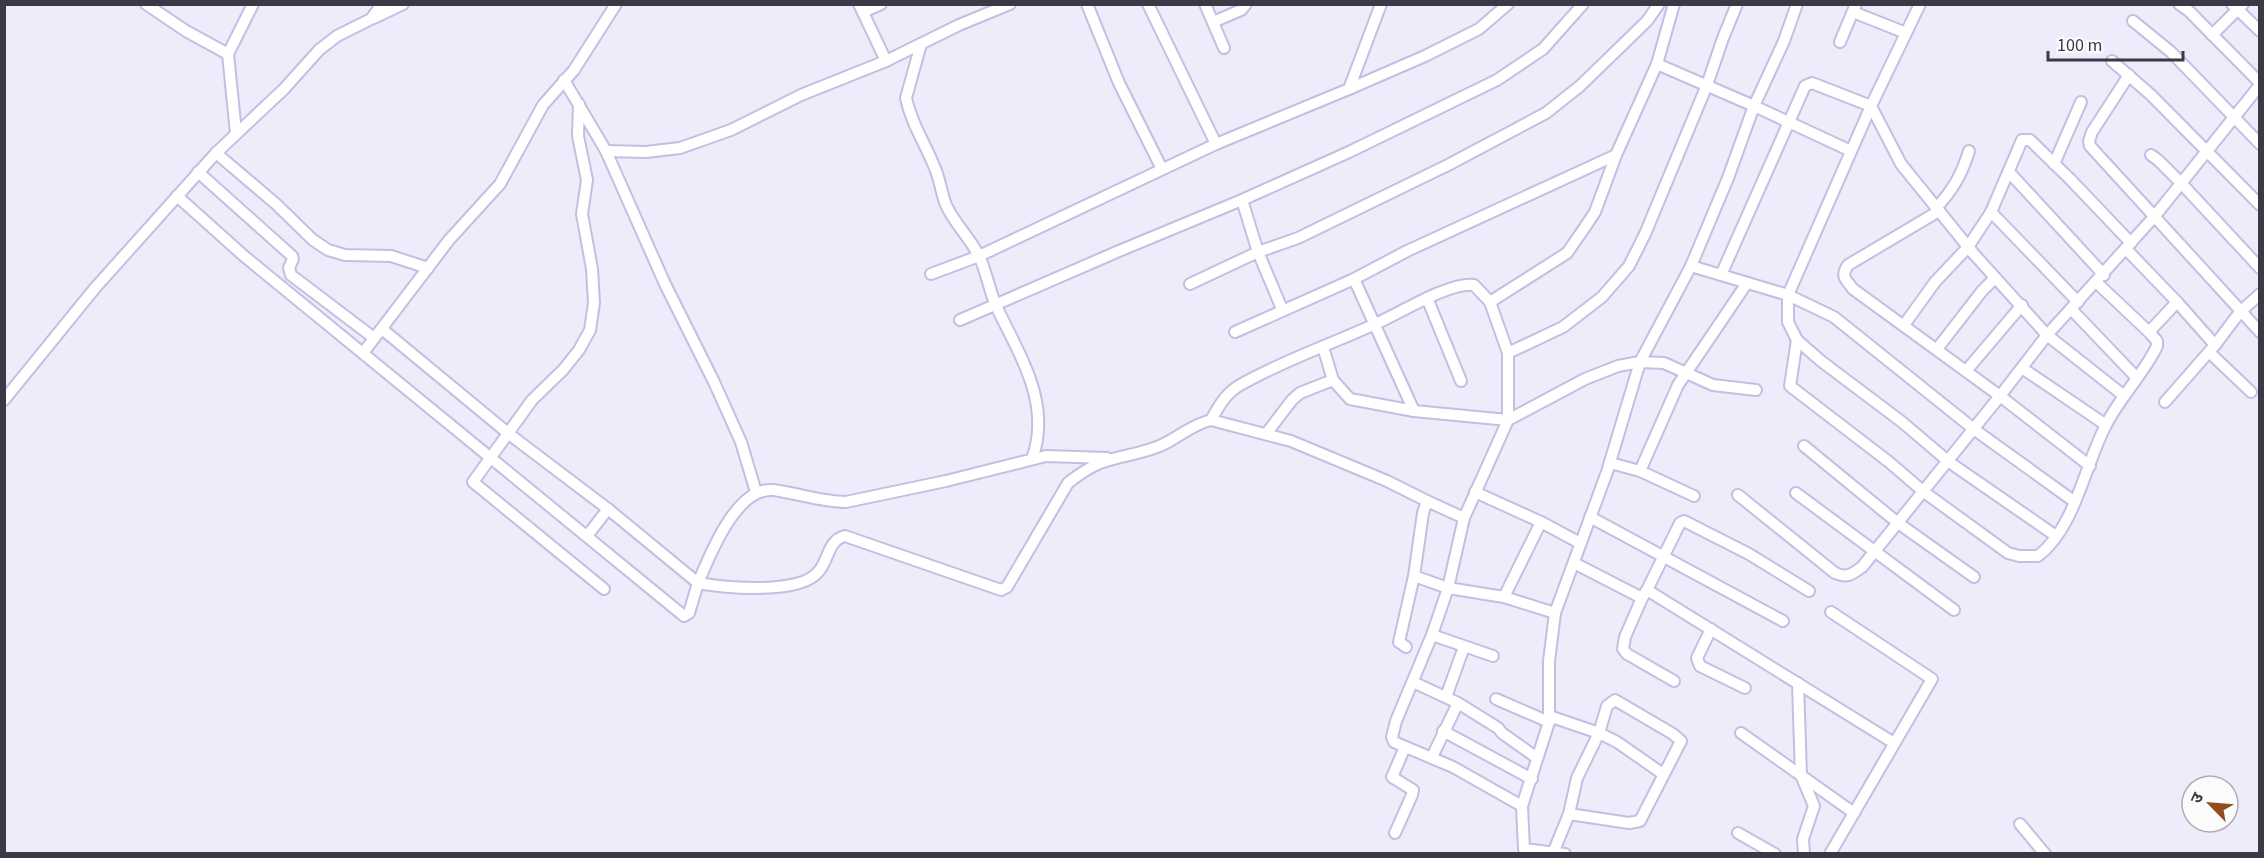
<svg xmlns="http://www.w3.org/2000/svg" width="2264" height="858" font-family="'Source Sans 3','Noto Sans Devanagari',sans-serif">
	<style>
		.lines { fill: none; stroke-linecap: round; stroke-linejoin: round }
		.street-casing { stroke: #c4bfe2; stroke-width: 14 }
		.street { stroke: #fff; stroke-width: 10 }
	</style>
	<rect width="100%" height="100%" fill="#eeebfa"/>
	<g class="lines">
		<defs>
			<g id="street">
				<path d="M146,4L186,31L228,54"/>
				<path d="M859,4L886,61"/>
				<path d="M1087,4L1119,83L1162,169"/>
				<path d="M1148,4L1216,144"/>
				<path d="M1205,4L1224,48"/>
				<path d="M1583,4L1543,49L1497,80L1349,152L1242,200L1258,252L1298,238L1448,165L1546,113L1580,86L1647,21L1659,4"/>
				<path d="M1674,4L1657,64L1754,106L1728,178L1691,266"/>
				<path d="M1797,4L1784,41L1754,106L1851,151"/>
				<path d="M2179,4L2189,11L2260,83"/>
				<path d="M2232,4L2260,31"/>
				<path d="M863,12L881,4"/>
				<path d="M1853,12L1906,33"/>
				<path d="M374,18L403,4"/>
				<path d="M2133,21L2171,52L2260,144"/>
				<path d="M1213,22L1241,10L1246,4"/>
				<path d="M2212,35L2243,4"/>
				<path d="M1840,42L1856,4"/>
				<path d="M921,44L906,98C911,123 925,143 934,166C940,178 941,193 946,205C954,223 970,238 979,256C987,272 989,291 997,308C1020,356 1052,404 1032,459"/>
				<path d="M2112,61L2151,95L2260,205"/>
				<path d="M2129,75L2092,132L2089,141L2090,146L2260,332"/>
				<path d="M564,80L606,151L665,284L714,382L741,442L756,492"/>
				<path d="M1349,89L1425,56L1479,29L1508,4"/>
				<path d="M579,104L578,136L587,180L582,214L592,269L594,303L590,330L579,350L563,370L532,400L473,482L604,589"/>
				<path d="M236,133L228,54L253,4"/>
				<path d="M606,151L646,152L680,148L731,130L801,95L886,61L959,25L1010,4"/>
				<path d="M216,153L276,204L313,240L328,250L345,255L391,256L428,268"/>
				<path d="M2151,155L2158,160L2181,183L2260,268"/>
				<path d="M2054,164L2081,102"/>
				<path d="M198,172L292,256L293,259L289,268L291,275L374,338"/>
				<path d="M2009,172L2104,275"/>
				<path d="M177,196L244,256L684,616L689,613L698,583C726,588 801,595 819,571C829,559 828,540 845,536L1001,590L1007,587L1068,483C1078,475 1088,468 1100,463C1121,455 1145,454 1166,443C1181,435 1194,424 1211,420L1291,441L1387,481L1427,501"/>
				<path d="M1936,208C1953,190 1962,174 1969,151"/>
				<path d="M1939,211L1848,265C1840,277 1846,279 1853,289L2000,396L2047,335L2123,395"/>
				<path d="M1991,212L2078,302"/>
				<path d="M2126,249L2177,302L2215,345"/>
				<path d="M931,274L979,256L1216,144L1349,89L1381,4"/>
				<path d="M1721,275L1805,86L1812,83L1871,106L1901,164L1973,253L2047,335L2154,217L2260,85"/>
				<path d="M1354,279L1414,411"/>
				<path d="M1190,284L1258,252L1282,309"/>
				<path d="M1427,298L1461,381"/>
				<path d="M2072,310L2136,377"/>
				<path d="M960,320L1119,251L1242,200"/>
				<path d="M1904,325L1935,282L1968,247L1991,212L2022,140H2030L2070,179L2131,243"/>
				<path d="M382,329L509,434L608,509L698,583C710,555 736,487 773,490C797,493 821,502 846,502L946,481L1046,456L1107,458"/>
				<path d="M1235,332L1354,279L1407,251L1616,155"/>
				<path d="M2149,332L2177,302"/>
				<path d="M1797,340L1790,386L1889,462L1924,492L2008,553L2019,556H2038C2076,527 2085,463 2107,423C2121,396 2145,372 2157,346V341L2149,332L2096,282"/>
				<path d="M1323,347L1333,380L1350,399L1414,411L1508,420V353L1490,302"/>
				<path d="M1937,349L1982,291L1995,278"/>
				<path d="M2209,352L2251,392"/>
				<path d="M363,353L449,240L500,184L543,105L574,70L616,4"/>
				<path d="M1508,353L1563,327L1602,297L1629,266L1645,234L1707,85L1723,38L1737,4"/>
				<path d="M2022,368L2106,425"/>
				<path d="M1966,371L2022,305"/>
				<path d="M4,400L95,288L216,153L284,89L319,50L337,36L371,19L382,4"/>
				<path d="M2165,402L2215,345L2240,312L2260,294"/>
				<path d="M1211,420C1219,406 1225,394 1240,385C1282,361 1329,345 1373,325C1397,315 1450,281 1474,285L1490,302L1567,253L1583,230L1595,212L1616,155L1657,64"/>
				<path d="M1266,434L1292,400L1300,393L1333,380"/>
				<path d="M1804,446L1898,523L1974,577"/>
				<path d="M1610,463L1640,471L1694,496"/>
				<path d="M1640,471L1678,385L1747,283"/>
				<path d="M1475,492L1541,522L1580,543"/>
				<path d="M1796,493L1954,610"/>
				<path d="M1738,495L1835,573C1847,578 1851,575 1862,567L2000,396L2090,466"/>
				<path d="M1590,517L1783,621"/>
				<path d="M1464,518L1427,501L1423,513L1414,576L1448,588L1432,635L1396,721L1392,737L1394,742L1453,767L1522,806"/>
				<path d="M587,536L608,509"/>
				<path d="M2056,536L1949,462L1902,422L1821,361L1797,340L1788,322V295L1834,317L1975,430L2075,502"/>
				<path d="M1574,563L1642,598L1647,590L1894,743"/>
				<path d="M1647,590L1680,523L1684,521L1749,554L1809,591"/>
				<path d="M1504,597L1541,522"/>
				<path d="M1642,598L1625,637L1623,649L1627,654L1674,681"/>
				<path d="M1555,613L1504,597L1448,588L1464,518L1508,420L1585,379L1618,366L1640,362L1664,363L1713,385L1756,390"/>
				<path d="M1711,629L1697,658L1700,666L1745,688"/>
				<path d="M1432,635L1493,656"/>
				<path d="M1406,647L1399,642L1414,576"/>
				<path d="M1413,682L1458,703L1498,728L1502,733L1537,758"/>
				<path d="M1798,683L1801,775L1814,806L1803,839L1804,854"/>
				<path d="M1446,697L1464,647"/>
				<path d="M1496,699L1549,722"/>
				<path d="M1549,716L1599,733L1617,742L1663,774"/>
				<path d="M1443,731L1532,779"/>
				<path d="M1741,733L1854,813"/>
				<path d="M1432,757L1458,703"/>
				<path d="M2020,824L2045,854"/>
				<path d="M1395,833L1412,795L1413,790L1392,777L1405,747"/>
				<path d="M1738,833L1775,854"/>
				<path d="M1553,853L1569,814L1577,778L1599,733L1607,706L1615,700L1673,734L1681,741L1640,821L1629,823L1569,814"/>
				<path d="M1565,854L1524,849L1522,806L1549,722V661L1555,613L1607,472L1640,362L1691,266L1788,295L1871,106L1920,4"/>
				<path d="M1830,854L1932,679L1831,612"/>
			</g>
		</defs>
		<use href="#street" class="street-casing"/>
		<use href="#street" class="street"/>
	</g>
	<rect width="2264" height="858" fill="none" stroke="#3c3947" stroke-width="12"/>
	<g transform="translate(2210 804) rotate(295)"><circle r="28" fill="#fbfbfb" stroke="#afadb3" stroke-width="1.5"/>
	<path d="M0-4.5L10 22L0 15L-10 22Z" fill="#904e1c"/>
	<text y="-9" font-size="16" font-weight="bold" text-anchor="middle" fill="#3c3947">उ</text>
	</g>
	<path d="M2048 51v9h135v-9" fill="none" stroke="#3c3947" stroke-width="3"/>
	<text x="2057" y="51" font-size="18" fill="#3c3947" stroke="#fbfbfb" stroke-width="4.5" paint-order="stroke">100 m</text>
</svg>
